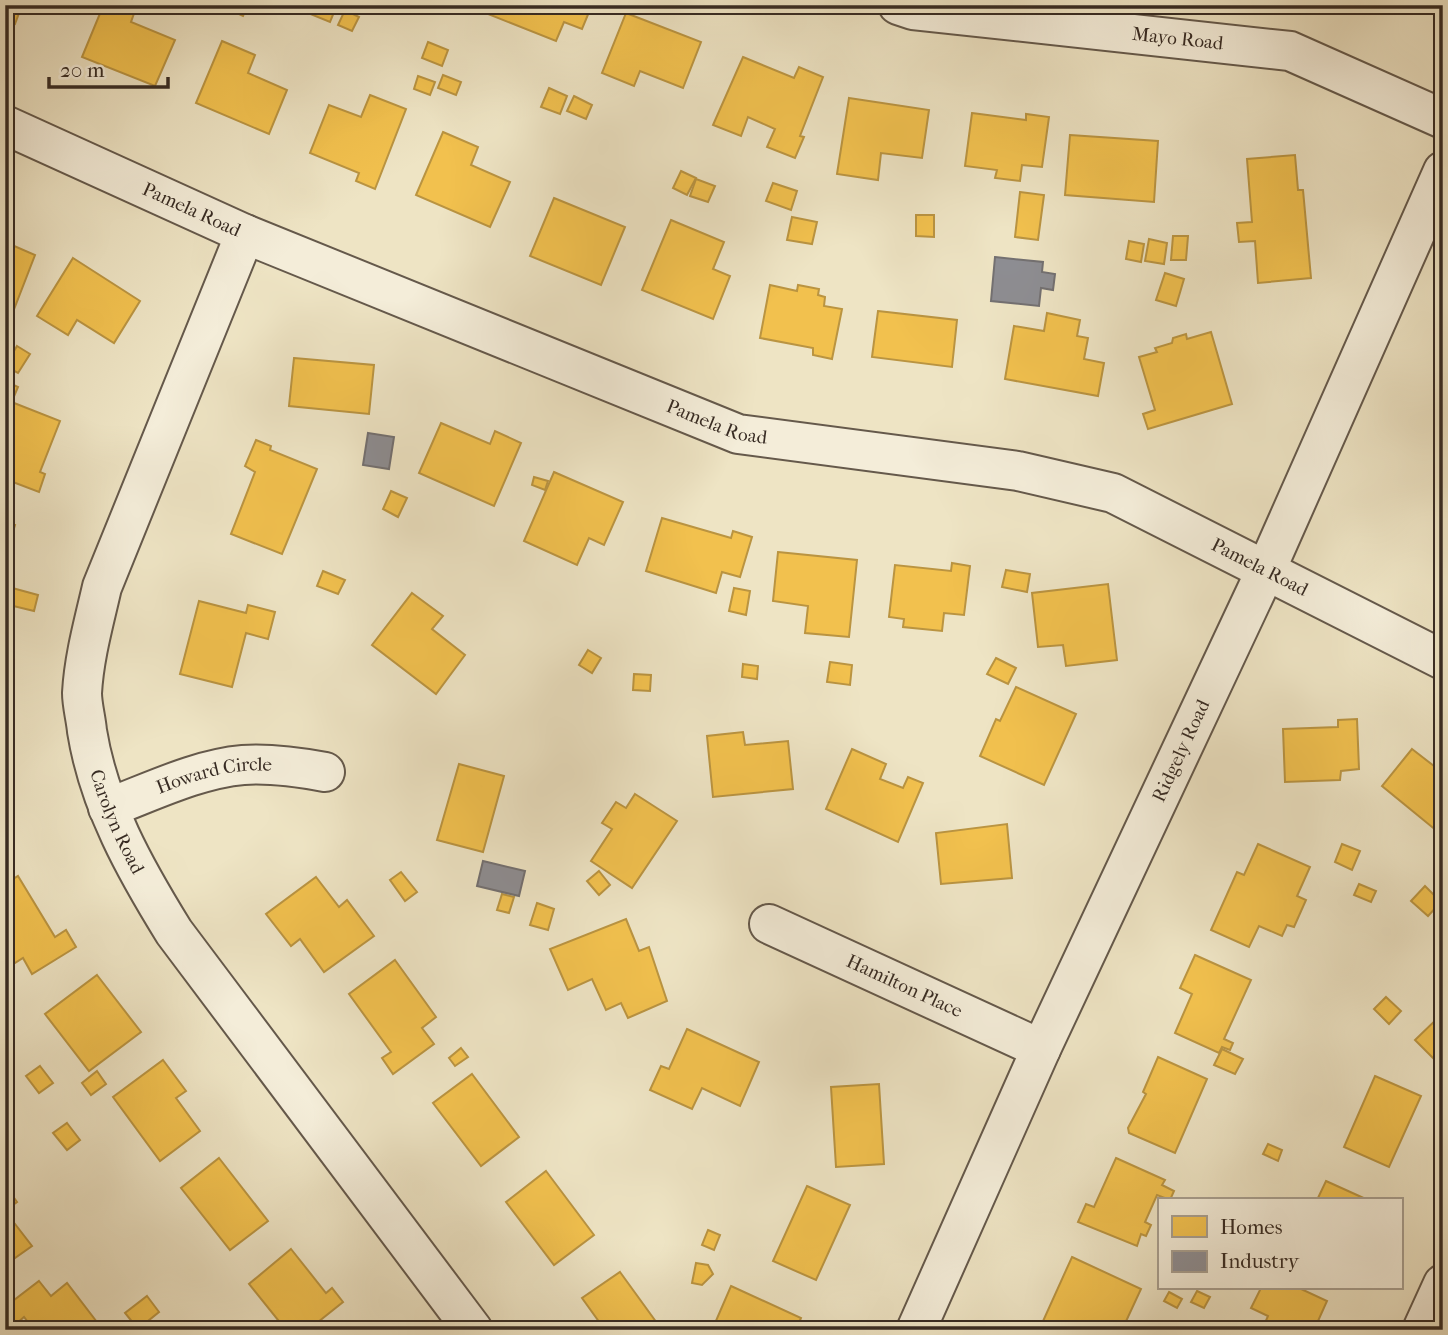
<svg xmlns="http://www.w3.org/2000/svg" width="1448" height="1335" font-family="'IM FELL French Canon',serif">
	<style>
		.homes { fill: #f2c14e; stroke: #ba9441; stroke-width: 2 }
		.industry { fill: #8d8d92; stroke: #737071; stroke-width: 2 }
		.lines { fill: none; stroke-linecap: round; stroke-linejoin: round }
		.street-casing { stroke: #65594b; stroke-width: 42 }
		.street { stroke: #f4edd9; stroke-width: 38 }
		.labels { text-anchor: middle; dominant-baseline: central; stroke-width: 7; stroke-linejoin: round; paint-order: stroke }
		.street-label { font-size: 19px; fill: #372b23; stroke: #f4edd9 }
	</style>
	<rect width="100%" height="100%" fill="#eee4c4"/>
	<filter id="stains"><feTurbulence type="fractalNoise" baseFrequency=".00286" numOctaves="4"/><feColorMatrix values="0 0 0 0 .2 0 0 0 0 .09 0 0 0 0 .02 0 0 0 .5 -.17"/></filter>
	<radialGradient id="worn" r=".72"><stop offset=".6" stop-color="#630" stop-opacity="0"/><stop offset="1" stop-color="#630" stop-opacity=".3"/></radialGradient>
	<g class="homes">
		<path d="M5,5H22L15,24L5,20Z"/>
		<path d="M110,5H137L131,22L175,40L155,86L82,57L101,11L107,13Z"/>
		<path d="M220,5H248L243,16Z"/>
		<path d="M306,5H337L330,22L303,11Z"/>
		<path d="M492,5H592L582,29L564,22L556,41L488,14Z"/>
		<path d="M345,10L359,17L352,31L338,25Z"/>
		<path d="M626,13L701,42L683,88L640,71L634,86L602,73Z"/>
		<path d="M222,41L255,55L248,73L287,90L269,134L196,103Z"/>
		<path d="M428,42L448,50L442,66L422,58Z"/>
		<path d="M743,57L794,78L799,67L823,77L800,136L804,137L795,158L767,147L775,129L748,117L741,136L713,125Z"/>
		<path d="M443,75L461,82L456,95L438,88Z"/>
		<path d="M418,76L435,82L430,95L414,89Z"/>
		<path d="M549,88L567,96L560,114L541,107Z"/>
		<path d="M370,95L406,109L375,189L356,181L359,173L310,153L329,105L361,117Z"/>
		<path d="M574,96L592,105L586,119L567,111Z"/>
		<path d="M849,98L929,110L922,158L881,153L878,180L837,174Z"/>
		<path d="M972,113L1026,120V114L1049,117L1042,167L1022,165L1020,181L995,178L997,170L965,166Z"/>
		<path d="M443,132L478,147L471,165L510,182L490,227L416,195Z"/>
		<path d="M1070,135L1158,141L1154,202L1065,195Z"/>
		<path d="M1295,155L1298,190H1303L1311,278L1258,283L1255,241L1239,242L1237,223L1252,222L1247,159Z"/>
		<path d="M681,171L696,178L687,195L673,188Z"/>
		<path d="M696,179L715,186L708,202L690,196Z"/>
		<path d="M773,183L797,191L791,210L766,201Z"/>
		<path d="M1020,192L1044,195L1038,240L1015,237Z"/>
		<path d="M554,198L625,227L601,285L530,256Z"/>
		<path d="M916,215H934V237L916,236Z"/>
		<path d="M792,217L817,222L812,244L787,240Z"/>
		<path d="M671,220L724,242L713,269L730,276L713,319L642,290Z"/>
		<path d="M1173,236H1188L1186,260H1171Z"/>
		<path d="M1149,239L1167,243L1164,264L1145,261Z"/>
		<path d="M1129,241L1144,244L1141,262L1126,259Z"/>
		<path d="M5,242L35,255L6,330H5Z"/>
		<path d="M73,258L140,301L114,343L77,320L68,335L37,316Z"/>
		<path d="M1165,273L1184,279L1176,306L1156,300Z"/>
		<path d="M770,285L797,291L798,285L819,289L818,295L825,297L824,306L842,309L832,359L813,355V348L760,338Z"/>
		<path d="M878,311L957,320L952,367L872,357Z"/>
		<path d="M1047,313L1080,320L1077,336L1088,338L1084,359L1104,363L1098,396L1005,379L1014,326L1044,331Z"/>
		<path d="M1211,332L1232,404L1148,429L1143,414L1155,410L1139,357L1157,352L1155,348L1172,343L1173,338L1186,334L1187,339Z"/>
		<path d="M17,346L30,354L18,373L5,366Z"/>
		<path d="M294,358L374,365L369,414L289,406Z"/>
		<path d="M5,381L18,387L13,399L5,395Z"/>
		<path d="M9,401L60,421L40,472L45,474L39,492L5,479V413Z"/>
		<path d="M441,423L490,444L495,431L521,443L494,506L419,473Z"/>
		<path d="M256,440L271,446L270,450L317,469L282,554L231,534L255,472L245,466Z"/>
		<path d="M554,472L623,502L604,545L589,538L577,565L524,541Z"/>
		<path d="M534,477L548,481L545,490L532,485Z"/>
		<path d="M1434,480H1443V555L1435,556Z"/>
		<path d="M391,491L407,498L398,517L383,509Z"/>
		<path d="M662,518L731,538L733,531L752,537L740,577L722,572L716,593L646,571Z"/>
		<path d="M5,522L15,525L5,560Z"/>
		<path d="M778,552L857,560L849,637L805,633L808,606L773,601Z"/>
		<path d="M952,563L970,566L964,615L944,613L942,631L903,627L904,619L889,617L895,565L951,571Z"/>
		<path d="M1006,570L1030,574L1027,592L1002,587Z"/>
		<path d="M323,571L345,580L338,594L317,586Z"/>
		<path d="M1108,584L1117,660L1066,666L1063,645L1038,647L1032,593Z"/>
		<path d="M5,586L38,595L34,611L5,604Z"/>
		<path d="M734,588L750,591L746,615L729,611Z"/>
		<path d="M412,593L443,616L432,629L465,655L436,694L372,645Z"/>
		<path d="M199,601L246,613L248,605L275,612L268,639L246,633L232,687L180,674Z"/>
		<path d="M588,650L601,658L592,673L579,665Z"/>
		<path d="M996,658L1016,668L1008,684L987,674Z"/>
		<path d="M830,662L852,665L850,685L827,682Z"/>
		<path d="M743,664L758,666L757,679L742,677Z"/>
		<path d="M634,674L651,675L650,691L633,690Z"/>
		<path d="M1016,687L1076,714L1044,785L980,756L996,719L1000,721Z"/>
		<path d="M1357,719L1359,769L1341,771L1340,780L1285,782L1283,729L1338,727V720Z"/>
		<path d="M743,732L745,745L788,741L793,789L713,797L707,736Z"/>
		<path d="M852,749L886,764L880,779L903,788L908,777L923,783L898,842L826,809Z"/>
		<path d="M1412,749L1443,773V836L1382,786Z"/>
		<path d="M459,764L504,776L483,852L437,840Z"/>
		<path d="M635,794L677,821L632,888L591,861L612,829L602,823L616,802L626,808Z"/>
		<path d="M1007,824L1012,878L941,884L936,833Z"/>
		<path d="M1258,844L1310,867L1297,896L1306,900L1294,927L1287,925L1282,936L1259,926L1249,947L1211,930L1237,872L1244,875Z"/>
		<path d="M1342,844L1360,851L1352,870L1335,862Z"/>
		<path d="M599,871L610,885L599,895L587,881Z"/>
		<path d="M401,872L417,892L405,901L390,880Z"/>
		<path d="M18,876L55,937L66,930L76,947L32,974L23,958L7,968L5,964V884Z"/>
		<path d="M316,877L339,907L347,900L374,936L324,972L300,939L291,946L266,914Z"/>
		<path d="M1359,884L1376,891L1371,902L1354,895Z"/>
		<path d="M1425,886L1441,902L1428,916L1411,901Z"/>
		<path d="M502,894L514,897L509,913L497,910Z"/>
		<path d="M537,903L554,909L548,930L530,925Z"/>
		<path d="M626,919L639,951L649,947L667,1001L628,1018L621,1003L606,1010L592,979L568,990L550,949Z"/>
		<path d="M1195,955L1251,980L1224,1039L1233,1043L1230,1050L1222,1047L1219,1053L1175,1033L1192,994L1180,988Z"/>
		<path d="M395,960L436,1017L422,1028L434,1044L393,1074L382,1058L391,1052L349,994Z"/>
		<path d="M97,975L141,1032L89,1071L45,1014Z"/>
		<path d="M1386,997L1401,1011L1389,1024L1374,1009Z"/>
		<path d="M1443,1013V1068L1415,1040Z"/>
		<path d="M687,1029L759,1062L740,1106L702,1088L692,1109L650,1090L661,1066L669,1069Z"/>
		<path d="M461,1048L468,1057L455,1066L449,1058Z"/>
		<path d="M1222,1049L1243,1059L1235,1074L1214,1065Z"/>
		<path d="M1158,1057L1207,1079L1175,1153L1129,1133L1128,1128L1146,1094L1143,1092Z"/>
		<path d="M163,1060L186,1091L176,1098L200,1131L160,1161L113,1097Z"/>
		<path d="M40,1066L53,1083L39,1093L26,1076Z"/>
		<path d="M97,1071L106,1084L91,1095L82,1083Z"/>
		<path d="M472,1074L519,1137L481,1166L433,1103Z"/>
		<path d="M1375,1076L1421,1096L1389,1167L1344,1147Z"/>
		<path d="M879,1084L884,1164L836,1167L831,1087Z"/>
		<path d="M67,1123L80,1140L67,1150L53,1133Z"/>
		<path d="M1268,1144L1282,1150L1278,1161L1263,1154Z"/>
		<path d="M219,1158L268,1221L230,1250L181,1188Z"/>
		<path d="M1116,1158L1165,1180L1162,1185L1174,1191L1170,1200L1157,1195L1145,1222L1151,1225L1146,1236L1141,1234L1137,1246L1078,1222L1086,1204L1094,1207Z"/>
		<path d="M546,1171L594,1235L554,1265L506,1202Z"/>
		<path d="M1326,1181L1368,1200H1317Z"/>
		<path d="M5,1185L17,1202L5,1211Z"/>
		<path d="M807,1186L850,1205L816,1280L773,1261Z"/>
		<path d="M5,1211L32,1246L5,1265Z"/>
		<path d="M708,1230L720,1235L714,1250L702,1245Z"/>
		<path d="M291,1249L326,1293L332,1288L343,1302L308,1330H286L249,1284Z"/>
		<path d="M1072,1257L1141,1289L1122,1330H1039Z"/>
		<path d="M696,1263L708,1265L713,1274L702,1285L692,1283Z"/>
		<path d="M620,1272L662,1330H605L582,1298Z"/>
		<path d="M39,1281L51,1296L67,1283L103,1330H34L24,1317L16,1324L5,1307Z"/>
		<path d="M731,1286L801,1318L796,1330H712Z"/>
		<path d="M1261,1288H1299L1327,1301L1314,1330H1262L1268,1316L1251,1308Z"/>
		<path d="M1197,1291L1210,1297L1204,1308L1191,1302Z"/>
		<path d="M1169,1292L1182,1299L1177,1308L1164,1301Z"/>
		<path d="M147,1296L159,1312L138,1329L125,1313Z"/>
	</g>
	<g class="industry">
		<path d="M995,257L1043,262L1042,272L1055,274L1053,290L1041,288L1039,306L991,301Z"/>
		<path d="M368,433L394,437L389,469L363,465Z"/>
		<path d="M483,861L525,871L519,896L477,886Z"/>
	</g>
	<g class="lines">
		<defs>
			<g id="street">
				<path id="s1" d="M898,5L913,10L1290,51L1443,119"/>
				<path id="s2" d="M5,125L245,234L738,434L1018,471L1113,493L1443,660"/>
				<path id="s3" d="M245,234L102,587C94,622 84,657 82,693C82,705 86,719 87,731C99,805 135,869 174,932L473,1330"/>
				<path id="s4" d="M108,808C151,792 197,769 243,765C271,763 298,767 325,772"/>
				<path id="s5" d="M769,924L1041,1049"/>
				<path id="s6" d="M916,1330L1041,1049L1266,570L1443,171"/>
				<path d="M1422,1330L1443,1284"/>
			</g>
		</defs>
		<use href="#street" class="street-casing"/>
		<use href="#street" class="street"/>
	</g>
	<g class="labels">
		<g class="street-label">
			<text stroke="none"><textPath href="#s1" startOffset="282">Mayo Road</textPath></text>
			<text stroke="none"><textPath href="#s2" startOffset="205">Pamela Road</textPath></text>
			<text stroke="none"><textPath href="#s2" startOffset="772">Pamela Road</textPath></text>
			<text stroke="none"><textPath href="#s2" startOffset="1340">Pamela Road</textPath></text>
			<text stroke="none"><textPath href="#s6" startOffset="637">Ridgely Road</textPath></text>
			<text stroke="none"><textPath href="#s4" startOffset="112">Howard Circle</textPath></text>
			<text stroke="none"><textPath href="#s3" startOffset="623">Carolyn Road</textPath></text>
			<text stroke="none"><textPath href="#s5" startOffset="149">Hamilton Place</textPath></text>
		</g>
	</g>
	<rect width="1448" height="1335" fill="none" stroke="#eee4c4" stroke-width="28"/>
	<rect x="7" y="7" width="1434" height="1321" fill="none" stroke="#372b23" stroke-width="3.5"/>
	<rect x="14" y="14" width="1420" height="1307" fill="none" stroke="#372b23" stroke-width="2"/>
	<rect x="1158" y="1198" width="245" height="91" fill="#f4edd9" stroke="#a89f90" stroke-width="2"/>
	<rect x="1172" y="1216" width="35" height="21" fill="#f2c14e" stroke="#a89f90" stroke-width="2"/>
	<text x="1220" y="1234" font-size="21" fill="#372b23">Homes</text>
	<rect x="1172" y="1251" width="35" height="21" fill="#8d8d92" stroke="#a89f90" stroke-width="2"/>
	<text x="1220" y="1268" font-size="21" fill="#372b23">Industry</text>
	<path d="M49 77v10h119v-10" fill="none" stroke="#372b23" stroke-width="3.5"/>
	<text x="60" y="77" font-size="21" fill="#372b23" stroke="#f4edd9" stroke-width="5" paint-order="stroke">20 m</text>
	<rect width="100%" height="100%" filter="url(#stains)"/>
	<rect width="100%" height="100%" fill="url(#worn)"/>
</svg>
